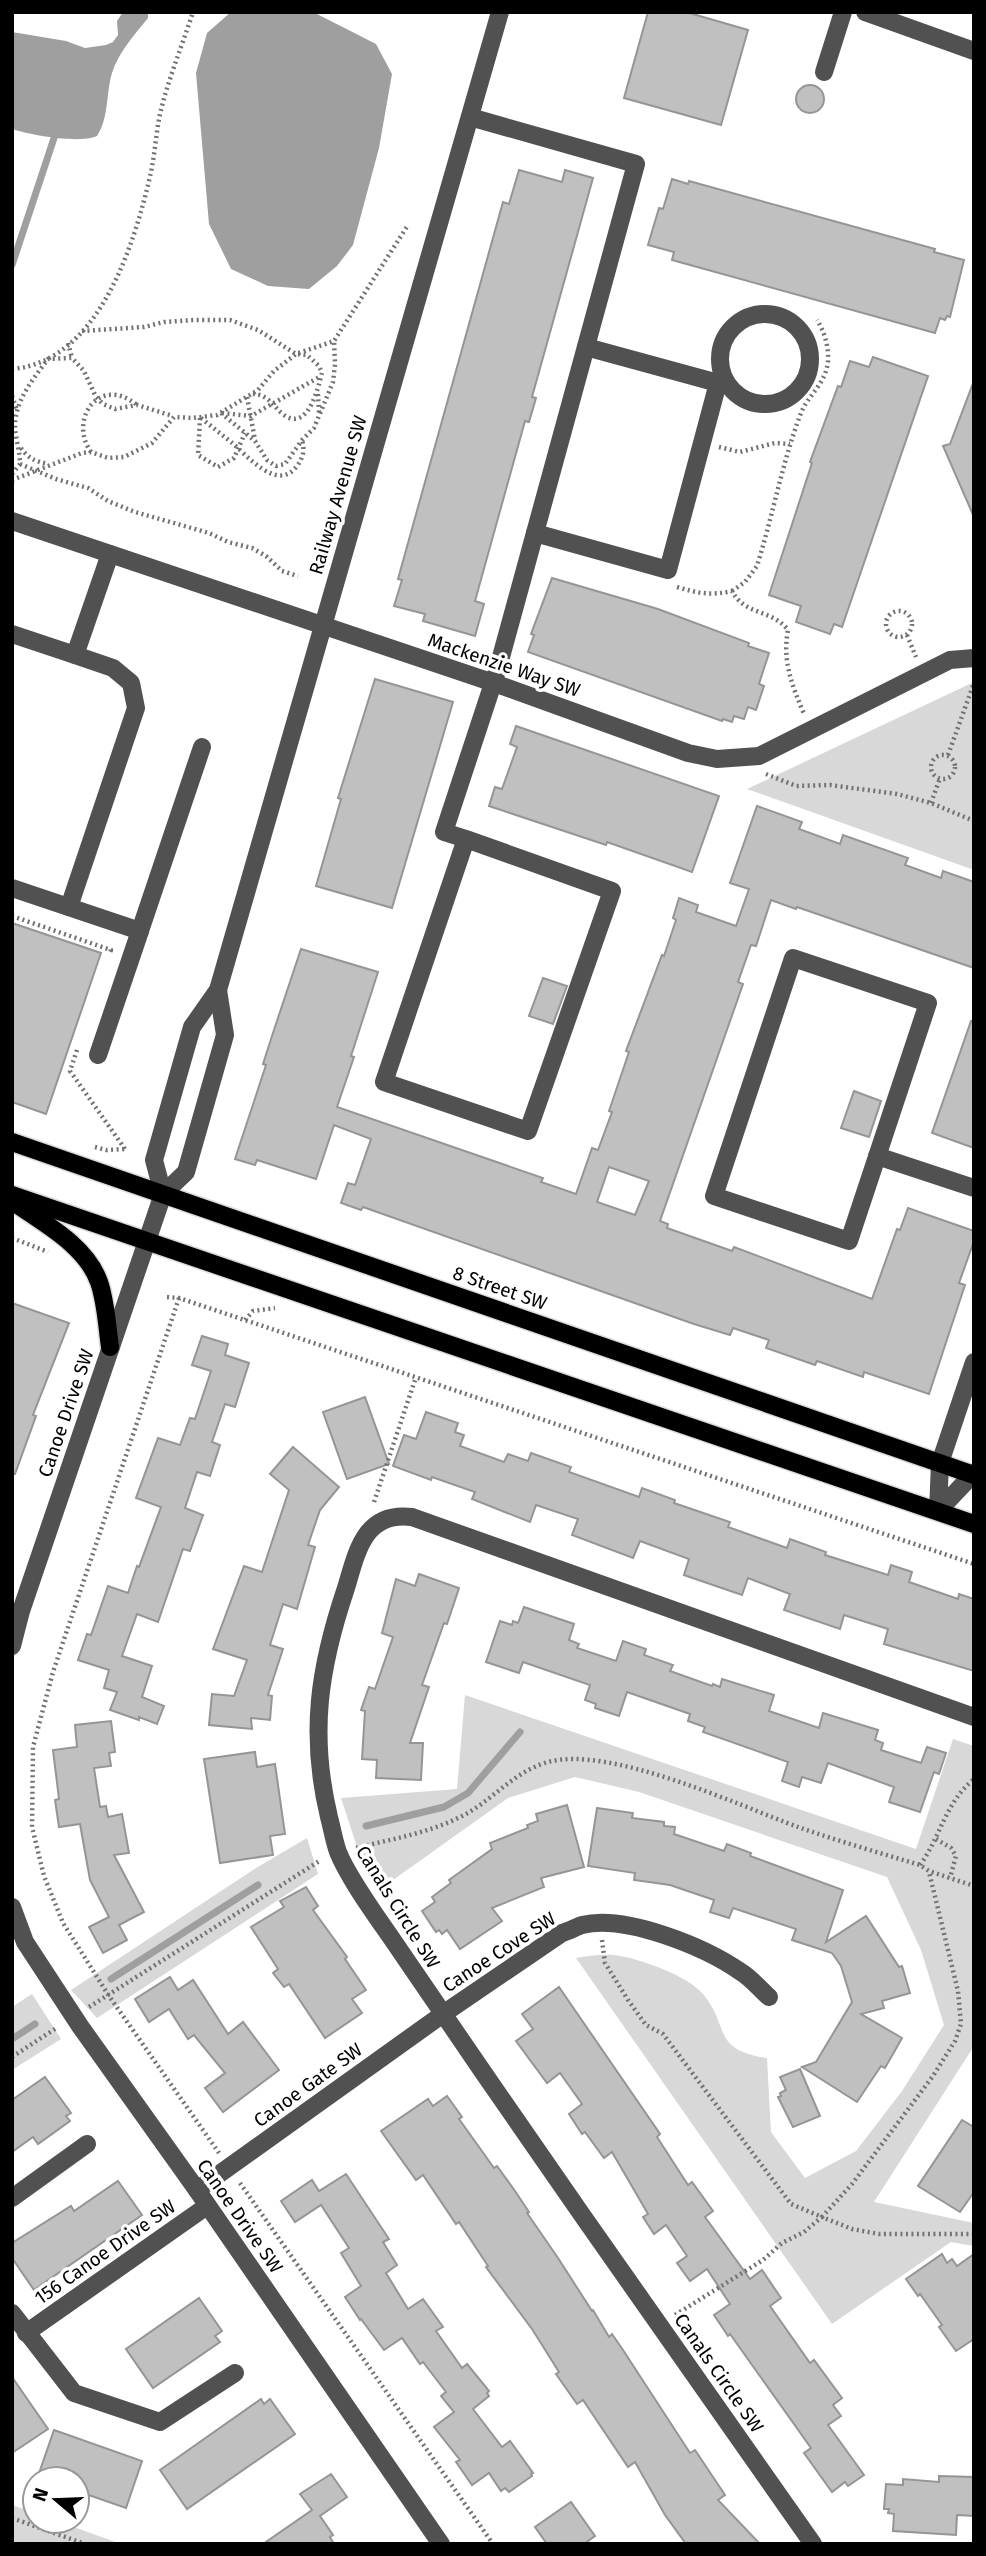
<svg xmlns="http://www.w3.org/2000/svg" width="986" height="2556" font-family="'Fira Sans',sans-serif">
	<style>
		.green { fill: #d8d8d8 }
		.water { fill: #9f9f9f }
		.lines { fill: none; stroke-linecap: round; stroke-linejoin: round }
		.stream { stroke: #9f9f9f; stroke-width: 7 }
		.building { fill: #c0c0c0; stroke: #959595; stroke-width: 2; fill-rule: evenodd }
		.major-casing { stroke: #dbdbdb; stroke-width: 21 }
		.path { stroke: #737373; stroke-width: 4.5; stroke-dasharray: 2 3.5; stroke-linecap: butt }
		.minor { stroke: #515151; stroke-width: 18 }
		.major { stroke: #000; stroke-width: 18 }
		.labels { text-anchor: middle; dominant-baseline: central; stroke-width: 7; stroke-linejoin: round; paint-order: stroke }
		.street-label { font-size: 19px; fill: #000; stroke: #fff }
	</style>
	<rect width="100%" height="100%" fill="#fff"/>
	<g class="green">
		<path d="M974,682V870L747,789Z"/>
		<path d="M465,1695L916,1849L953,1739L974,1746V2046L874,2202L974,2223V2246L951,2242L832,2324L576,1958C588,1956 601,1954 614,1955C638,1958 687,1975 703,1994C730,2026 711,2050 767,2058L771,2132L805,2178L856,2151L902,2091L944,2025L921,1950L887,1877L639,1792L575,1777L508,1798L379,1890L359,1853L341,1798L457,1789Z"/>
		<path d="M307,1838L318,1874L97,2018L71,1990L256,1868Z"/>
		<path d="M32,1994L61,2039L12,2070V2007Z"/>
		<path d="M12,2505L35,2513V2521H57L121,2544H12Z"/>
	</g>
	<g class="water">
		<path d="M123,12H148V18C135,34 118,53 112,73C106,93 109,118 97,136C79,144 31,135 12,129V32L66,41L85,48L106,45L113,42L118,35L117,21Z"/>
		<path d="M231,12H313L376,44L392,74L379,148L353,245L337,266L309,289L268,286L231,269L209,224L196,73L207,33Z"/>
	</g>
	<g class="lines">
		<g class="stream">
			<path d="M12,265L57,129"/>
			<path d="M366,1826L444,1807L468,1793L520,1732"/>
			<path d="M111,1979L258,1885"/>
			<path d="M12,2039L35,2024"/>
		</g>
	</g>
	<g class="building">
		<path d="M648,12H686L748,30L721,125L624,98Z"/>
		<circle cx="810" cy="99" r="14"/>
		<path d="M519,170L562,182L565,170L593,178L532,397L536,398L529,422L525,421L475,601L484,604L475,636L423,621L425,614L394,606L402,580L398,579L503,202L509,204Z"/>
		<path d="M672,179L688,184L689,181L935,249L934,252L964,260L950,317L947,316L945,320L940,318L935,333L672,260L674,252L648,245L659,208L663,209Z"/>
		<path d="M873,357L928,376L842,627L834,624L830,634L796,622L801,606L769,595L812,463L810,462L838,386L841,387L850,361L869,367Z"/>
		<path d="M972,386L974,387V517L943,446L950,444Z"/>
		<path d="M552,578L658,609L749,643L748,646L769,653L759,684L764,686L756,710L748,707L744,719L734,716L732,722L723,719L722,721L528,652L534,635L531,634Z"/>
		<path d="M375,679L453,702L392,908L316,886L341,799L338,798Z"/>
		<path d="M516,726L719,796L692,872L607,842L606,845L489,806L495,787L502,789L517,747L510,744Z"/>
		<path d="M757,806L802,822L799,829L840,844L843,835L908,858L905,865L941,878L943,871L974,882V968L797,907L796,909L771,900L756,946L751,945L738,982L743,984L660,1221L668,1224L667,1228L732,1251L734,1247L872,1299L897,1229L900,1230L908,1208L974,1231V1241L959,1283L965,1285L929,1394L864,1372L863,1377L817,1361L815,1365L766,1348L769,1340L733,1328L730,1335L694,1324L363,1207L361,1210L341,1203L348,1183L355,1185L371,1139L334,1125L316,1179L257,1160L255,1165L235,1159L266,1065L263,1064L272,1036L301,949L378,972L351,1056L354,1057L337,1107L543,1178L541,1182L576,1194L592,1148L598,1150L612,1112L609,1111L629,1052L626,1051L662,955L664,956L676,920L673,918L679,898L698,905L696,912L736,926L749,889L730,883ZM609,1167L649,1181L635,1215L597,1202Z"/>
		<path d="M12,923L101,953L46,1114L12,1102Z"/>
		<path d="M543,978L567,986L553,1024L529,1016Z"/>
		<path d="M971,1021H974V1148L932,1133Z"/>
		<path d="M854,1091L881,1101L869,1137L841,1128Z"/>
		<path d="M12,1303L69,1323L33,1415L36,1416L15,1474H12Z"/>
		<path d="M202,1336L228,1344L225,1355L249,1363L235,1407L225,1404L212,1442L220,1445L210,1476L197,1472L185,1508L203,1515L190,1551L183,1549L158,1622L137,1614L122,1656L152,1666L142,1697L164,1706L157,1724L139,1717V1720L110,1710L117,1692L104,1688L109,1670L78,1660L87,1634L91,1635L108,1586L128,1593L137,1566L139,1567L161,1507L136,1498L158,1438L180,1445L190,1418L195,1419L211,1371L192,1365Z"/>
		<path d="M365,1397L389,1464L347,1479L323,1412Z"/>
		<path d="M426,1412L458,1423L455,1432L464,1435L460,1446L504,1462L508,1454L528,1461L531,1453L571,1467L569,1472L639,1497L642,1488L675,1500L674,1503L730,1522L728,1527L787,1548L790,1539L826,1552L825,1555L888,1575L891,1565L912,1572L909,1582L958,1599L959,1594L974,1599V1671L884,1644L888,1629L844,1615L840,1629L784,1610L790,1594L748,1578L742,1595L684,1575L689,1559L640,1541L633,1558L572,1535L578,1519L536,1505L530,1522L472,1499L475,1492L432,1477L431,1480L393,1466L404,1435L416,1439Z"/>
		<path d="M293,1447L339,1487L320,1510L308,1545L315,1547L297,1609L283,1604L270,1645L283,1649L268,1695L272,1696L270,1720L251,1718L252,1729L209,1725L212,1694L234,1696L247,1660L213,1649L244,1566L262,1572L289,1490L270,1474Z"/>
		<path d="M419,1574L459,1588L447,1624L444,1623L422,1685L429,1687L410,1743H423L421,1780L376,1778L377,1760L362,1759L365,1711L361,1710L369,1687L375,1689L393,1637L382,1633L396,1579L415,1586Z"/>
		<path d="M524,1607L574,1624L569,1640L579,1644L577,1648L616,1661L623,1641L646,1649L644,1655L673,1665L670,1671L712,1686L713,1684L720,1687L722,1679L774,1695L769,1711L819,1728L823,1713L878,1730L875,1740L883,1743L881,1750L921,1763L927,1747L946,1753L939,1774L934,1772L920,1812L889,1802L894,1787L828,1763L821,1783L802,1777L799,1787L782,1781L788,1762L703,1732L705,1727L688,1721L690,1714L627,1692L619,1716L595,1708L596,1704L585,1700L590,1685L523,1662L519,1673L486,1662L500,1621L512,1625L513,1621L518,1623Z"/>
		<path d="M111,1721L115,1752L109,1753L111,1766L94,1768L100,1807L106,1806L108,1817L122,1814L129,1853L114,1855L144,1912L119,1925L127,1940L103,1953L89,1927L109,1917L90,1880L80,1824L59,1827L55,1800L59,1799L53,1750L77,1747L75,1725Z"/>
		<path d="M255,1752L257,1767L275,1764L285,1834L270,1836L273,1855L220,1863L204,1759Z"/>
		<path d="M567,1805L584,1867L541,1878L544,1887L492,1908L502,1921L460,1949L447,1930L442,1934L439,1930L436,1932L422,1911L435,1902L432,1897L451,1883L449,1880L492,1849L490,1843L528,1828L527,1825L538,1821L536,1814Z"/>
		<path d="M597,1808L633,1813L632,1818L664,1822V1826L675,1827L674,1834L724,1851L727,1844L751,1853L750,1856L843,1890L826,1942L866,1916L899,1967L902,1966L910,1993L882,2001L884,2008L861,2014L902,2038L885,2068L881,2066L857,2102L802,2067L816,2062L852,2002L841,1966L832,1953L792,1940L796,1929L733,1908L729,1918L710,1912L714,1900L670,1885L634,1880L635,1873L588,1866Z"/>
		<path d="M306,1887L318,1906L313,1910L347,1957L345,1959L366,1990L352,1999L362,2013L325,2038L289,1984L284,1987L273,1973L278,1969L251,1927L284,1907L280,1901Z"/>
		<path d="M170,1977L178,1990L193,1980L228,2034L243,2022L279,2070L223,2112L205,2088L225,2073L194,2035L188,2039L169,2009L149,2022L135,1999Z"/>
		<path d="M559,1987L660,2134L657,2137L688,2185L692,2182L713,2211L705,2217L750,2279L762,2270L781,2298L770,2306L810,2363L814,2360L842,2398L833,2405L841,2416L828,2425L864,2475L848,2486L845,2482L832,2492L804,2453L811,2448L730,2334L728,2336L714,2315L730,2304L707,2269L690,2281L677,2263L687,2256L666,2225L654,2234L643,2217L648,2214L612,2152L604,2158L585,2132L582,2134L569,2114L582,2104L560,2073L547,2083L516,2041L533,2029L522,2014Z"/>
		<path d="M800,2069L820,2116L793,2127L778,2097L781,2096L780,2093L786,2090L780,2077Z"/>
		<path d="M45,2077L71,2113L66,2116L70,2121L38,2144L33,2137L12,2152V2100Z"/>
		<path d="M447,2096L462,2117L459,2119L494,2168L497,2166L515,2191L529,2212L527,2213L558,2258L592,2311L593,2310L609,2337L612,2334L623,2350L690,2453L695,2450L725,2495L718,2500L760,2544H686L665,2515L635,2462L628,2467L583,2400L577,2404L556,2374L559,2372L532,2329L486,2267L488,2266L459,2222L456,2224L423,2175L416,2180L381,2131L428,2099L433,2106Z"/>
		<path d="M962,2120L974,2127V2192L960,2212L918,2186Z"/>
		<path d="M346,2174L389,2239L383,2242L397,2265L386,2273L408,2309L423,2299L443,2327L436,2331L462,2368L467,2364L489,2391L487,2393L489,2396L473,2409L502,2447L510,2441L533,2473L531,2474L532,2476L509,2492L505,2488L501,2491L489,2473L472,2485L456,2462L460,2460L434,2427L454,2412L441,2396L446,2392L423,2362L420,2364L402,2338L384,2350L361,2319L360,2320L345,2297L361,2286L341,2253L349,2248L321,2205L295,2222L281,2201L312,2180L319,2191Z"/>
		<path d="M118,2181L142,2215L34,2290L12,2258V2243L71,2206L74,2211Z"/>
		<path d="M942,2254L947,2263L952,2259L957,2266L974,2254V2339L956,2351L939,2327L942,2325L920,2294L918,2296L906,2279Z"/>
		<path d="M199,2298L222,2331L215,2336L220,2342L153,2388L126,2349Z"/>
		<path d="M12,2377L48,2429L12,2453Z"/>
		<path d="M261,2399L264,2404L270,2399L295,2434L187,2509L160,2470Z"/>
		<path d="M54,2430L142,2461L126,2508L77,2491V2479H37Z"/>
		<path d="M331,2474L347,2497L320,2516L333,2535L330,2537L334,2544H263L312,2510L300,2494Z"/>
		<path d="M939,2476L974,2477V2516L957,2515L956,2535L893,2531L894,2514L888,2513L889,2509H884L886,2484L903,2485V2479L939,2482Z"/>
		<path d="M571,2502L595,2536L584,2544H547L535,2527Z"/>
	</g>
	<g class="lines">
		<defs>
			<g id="major">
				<path d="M12,1142L974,1475"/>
				<path d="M12,1195L974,1524"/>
				<path d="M12,1201C43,1223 86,1245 99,1282C106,1302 107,1326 110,1347"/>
			</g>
		</defs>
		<use href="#major" class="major-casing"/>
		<g class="path">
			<path d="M82,331L144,327L164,322L194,320H230L258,330L296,354L307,355L319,366L322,373C318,388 308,432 284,415C272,406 269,394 252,394"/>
			<path d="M68,343L72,358"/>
			<path d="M12,369C99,362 135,243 151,172C155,153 156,133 160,114C168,80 182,46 193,12"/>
			<path d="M318,394L319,413"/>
			<path d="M12,396L17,410"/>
			<path d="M247,397L255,440"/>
			<path d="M221,413L255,441L267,460L276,466L285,464L302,440L314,428L333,382L335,364L334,341"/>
			<path d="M222,413L251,416L321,376"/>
			<path d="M200,418L198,455L218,467L234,458L245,433"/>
			<path d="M201,418C211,426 221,434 231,442C247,455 277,493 297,466C303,458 305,450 302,440"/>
			<path d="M719,447L740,452L775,443L790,444"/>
			<path d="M21,448C29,459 35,461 48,464"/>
			<path d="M91,452C68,420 99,374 137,405"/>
			<path d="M20,464L56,479L88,488L108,501L135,512L209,533L228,542L252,548L266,556L282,571L298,576"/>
			<path d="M12,474L20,464C20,450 15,438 15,424C16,399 34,378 48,359L72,358L84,371L96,397L103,404L115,409L137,405L173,416"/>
			<path d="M12,480L82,453L91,452L108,458L124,457L152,443L174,417L192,418L217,415L258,390L274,371L296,354L334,341L408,225"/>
			<path d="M677,587C697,593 711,596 732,591C745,616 772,609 788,630C782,661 792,685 804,714"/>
			<path d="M732,591L745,582L757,566C773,515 782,463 801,413C808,395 826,384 828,361C829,346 824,331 817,320"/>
			<circle cx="899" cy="624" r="13"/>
			<path d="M907,635L916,657"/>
			<circle cx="943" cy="767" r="12"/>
			<path d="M948,755L974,683"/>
			<path d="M766,774L796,786L830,785L897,794L931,803L974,821"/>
			<path d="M931,803L940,778"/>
			<path d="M12,916L111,950L110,952"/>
			<path d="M77,1050L70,1071L125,1149"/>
			<path d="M95,1147L106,1150L125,1149"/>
			<path d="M12,1238L48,1252"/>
			<path d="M167,1297L179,1298L974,1564"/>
			<path d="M179,1298L53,1672L33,1747L32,1827L44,1876L63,1923L109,1996L219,2153"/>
			<path d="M245,1320L253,1311L275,1308"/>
			<path d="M374,1502L416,1377"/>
			<path d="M936,1839L951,1848L956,1856L950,1878"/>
			<path d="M356,1848C391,1839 425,1834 458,1818C491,1803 512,1772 548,1762C609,1745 738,1805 798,1827C838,1841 880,1853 920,1865L929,1871L974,1886"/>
			<path d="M920,1865C941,1836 945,1803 974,1779"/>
			<path d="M602,1940L605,1963L628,2000L646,2025L663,2034L791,2204L822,2217L852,2184L933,2076L955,2041L961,2024L958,1991L929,1872"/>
			<path d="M89,2007L321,1860"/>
			<path d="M12,2057L58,2027"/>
			<path d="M240,2183L493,2544"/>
			<path d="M675,2315L763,2260L782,2243L804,2232L822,2217L852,2229L879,2234H974"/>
			<path d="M12,2518L85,2544"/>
		</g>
		<g class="minor">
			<path d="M865,12L974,51"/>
			<path d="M824,72L843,12"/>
			<circle cx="765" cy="359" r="45"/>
			<path d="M586,347L718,383"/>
			<path d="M12,521L494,683L688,753L717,759L759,756L950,660L974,658"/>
			<path d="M535,533L668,570L718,383L722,376"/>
			<path d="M12,634L75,655"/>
			<path d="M466,839L384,1082L528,1131L612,891L466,839L444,832L498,668L636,164L470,117"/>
			<path d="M12,888L140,931L202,747"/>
			<path d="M69,907L136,708L131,683L113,668L75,655L110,554"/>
			<path d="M793,958L928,1003L849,1241L714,1196Z"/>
			<path d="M98,1055L140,931"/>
			<path d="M877,1156L974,1188"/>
			<path d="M163,1194L154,1160L192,1027L218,990L500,12"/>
			<path d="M938,1511L940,1463L974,1362"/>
			<path d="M938,1511L974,1473"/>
			<path d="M12,1646L21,1611L163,1194L186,1172L225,1035L218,990"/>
			<path d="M12,1907L25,1942L80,2026L197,2190L441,2544"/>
			<path d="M197,2190L443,2014L562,1933C569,1931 576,1927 582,1925C625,1914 705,1947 741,1972C751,1978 760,1989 769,1997"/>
			<path d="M12,2198L87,2144"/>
			<path d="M12,2313L74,2393L160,2422L235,2373"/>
			<path d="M26,2333L207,2206"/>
			<path d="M813,2544C702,2387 592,2230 483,2072C452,2027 421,1981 390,1936C374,1913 348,1877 338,1852C334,1841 332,1828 329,1817C309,1734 319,1668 346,1588C357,1552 364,1511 412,1517L974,1717"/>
		</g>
		<use href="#major" class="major"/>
	</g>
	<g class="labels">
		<g class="street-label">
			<text transform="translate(338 495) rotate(-74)">Railway Avenue SW</text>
			<text transform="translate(504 665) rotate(19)">Mackenzie Way SW</text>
			<text transform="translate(500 1288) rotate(19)">8 Street SW</text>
			<text transform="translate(66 1413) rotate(-71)">Canoe Drive SW</text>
			<text transform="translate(398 1907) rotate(58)">Canals Circle SW</text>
			<text transform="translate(499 1952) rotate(-33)">Canoe Cove SW</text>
			<text transform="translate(308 2085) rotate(-36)">Canoe Gate SW</text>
			<text transform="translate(240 2216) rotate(55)">Canoe Drive SW</text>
			<text transform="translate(105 2252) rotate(-35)">156 Canoe Drive SW</text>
			<text transform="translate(719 2373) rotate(55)">Canals Circle SW</text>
		</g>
	</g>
	<rect width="986" height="2556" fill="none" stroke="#000000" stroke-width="28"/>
	<g transform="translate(56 2500) rotate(289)"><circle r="33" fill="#ffffff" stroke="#999999" stroke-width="2"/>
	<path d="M0-5L12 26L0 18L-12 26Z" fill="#000000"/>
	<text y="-10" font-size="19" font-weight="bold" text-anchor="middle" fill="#000000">N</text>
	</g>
</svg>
